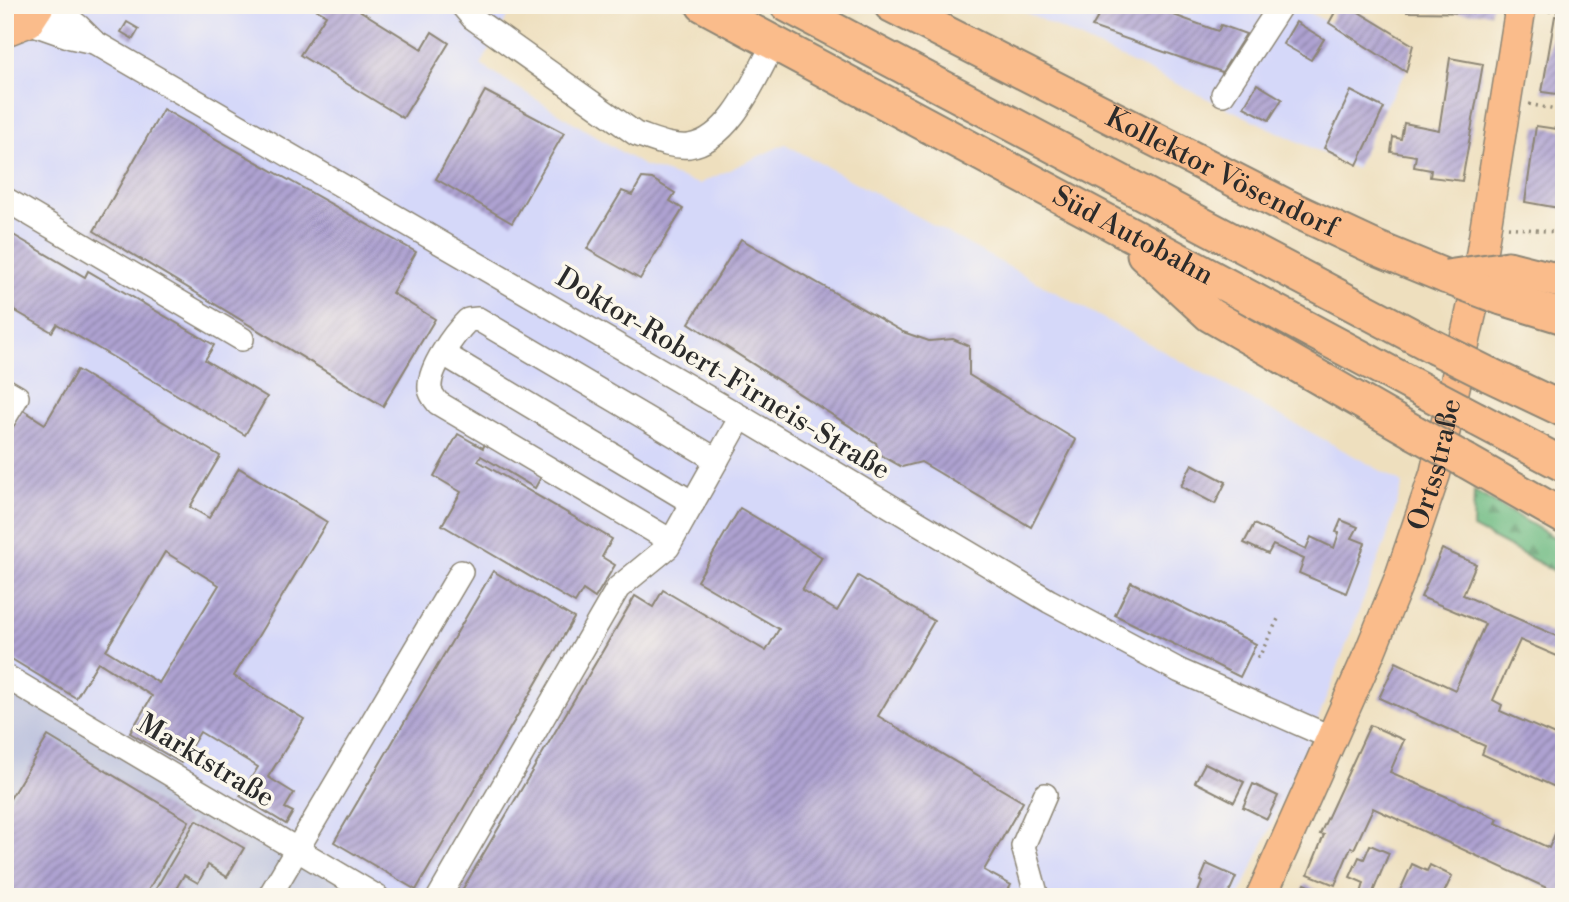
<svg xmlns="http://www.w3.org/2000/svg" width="1569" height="902" font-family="'Libre Bodoni',serif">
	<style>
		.built { fill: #d5d8f9 }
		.industrial { fill: #bdc3de }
		.forest { fill: url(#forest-firs); stroke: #4e7458; stroke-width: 2 }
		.building { fill: url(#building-hatch); fill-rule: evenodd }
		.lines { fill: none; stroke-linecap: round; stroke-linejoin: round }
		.minor-casing { stroke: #8c8574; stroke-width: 26 }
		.major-casing { stroke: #8c8574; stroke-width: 33 }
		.highway-casing { stroke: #8c8574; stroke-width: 37 }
		.path { stroke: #8c8574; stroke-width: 3.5; stroke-dasharray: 2 5; stroke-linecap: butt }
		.minor { stroke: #fff; stroke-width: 23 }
		.major { stroke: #fabc8b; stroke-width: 30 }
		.highway { stroke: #fabc8b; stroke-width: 33 }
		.highway-bridge-casing { stroke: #8c8574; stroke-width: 37; stroke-linecap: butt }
		.highway-bridge { stroke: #fabc8b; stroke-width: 33 }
		.labels { text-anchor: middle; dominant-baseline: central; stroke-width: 7; stroke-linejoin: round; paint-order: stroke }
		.street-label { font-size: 28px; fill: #2b2b2b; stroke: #fbf7ec }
	</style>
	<defs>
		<pattern id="forest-firs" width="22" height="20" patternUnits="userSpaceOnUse" patternTransform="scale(1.75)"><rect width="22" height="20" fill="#71bc84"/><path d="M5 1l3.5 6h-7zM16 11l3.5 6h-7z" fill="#5d996c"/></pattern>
		<pattern id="building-hatch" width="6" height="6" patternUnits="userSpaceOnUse" patternTransform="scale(1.75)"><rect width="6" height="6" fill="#aea2d1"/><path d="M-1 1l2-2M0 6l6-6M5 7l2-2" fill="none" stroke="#8e84aa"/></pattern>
	</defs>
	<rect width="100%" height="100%" fill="#fbf7ec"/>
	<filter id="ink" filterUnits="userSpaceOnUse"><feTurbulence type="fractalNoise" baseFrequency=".0143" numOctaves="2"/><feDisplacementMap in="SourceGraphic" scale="14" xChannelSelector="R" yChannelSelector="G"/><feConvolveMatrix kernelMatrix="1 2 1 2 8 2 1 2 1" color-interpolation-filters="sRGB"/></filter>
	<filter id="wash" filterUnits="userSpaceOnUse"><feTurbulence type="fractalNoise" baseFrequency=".00686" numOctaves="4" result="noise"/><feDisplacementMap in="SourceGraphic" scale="28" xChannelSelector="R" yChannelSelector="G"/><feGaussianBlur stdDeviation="1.57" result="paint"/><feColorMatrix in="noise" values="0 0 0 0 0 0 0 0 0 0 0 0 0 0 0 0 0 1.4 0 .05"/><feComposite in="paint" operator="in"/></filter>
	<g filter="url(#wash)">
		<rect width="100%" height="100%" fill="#eedfbe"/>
		<g class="built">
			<path d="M5,5H514L481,65L642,165L699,184L785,144L1403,483L1386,540L1306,751L1239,897H378L5,684Z"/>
			<path d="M1010,5H1294L1329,23L1406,72L1384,108L1356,169Z"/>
		</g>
		<path class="industrial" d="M5,684L378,897H5Z"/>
		<path class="forest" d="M1474,491L1564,543V576L1473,528Z"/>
		<g id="blocks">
			<g class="building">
				<path d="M320,5H351L422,49L432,32L449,43L403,118L300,55L326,15L317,10Z"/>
				<path d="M1105,5H1146L1218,31L1221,25L1246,34L1222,72L1092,27Z"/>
				<path d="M1339,5H1347L1413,45L1406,72L1329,23Z"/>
				<path d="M1407,5H1492L1490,13L1407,12Z"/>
				<path d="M1555,16L1564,17V95L1542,92Z"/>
				<path d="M127,22L139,29L133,39L121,32Z"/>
				<path d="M1296,22L1324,39L1311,60L1283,44Z"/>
				<path d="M1450,58L1483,64L1462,181L1430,177L1431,170L1414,167L1416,156L1391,152L1393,137L1401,139L1404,123L1439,130Z"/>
				<path d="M1257,84L1282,99L1269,120L1244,107Z"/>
				<path d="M485,91L564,133L512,223L436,179Z"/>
				<path d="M1351,91L1384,108L1357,165L1324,148Z"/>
				<path d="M163,109L416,252L392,293L435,319L383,406L94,231Z"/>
				<path d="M1536,126L1564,130V209L1525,202Z"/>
				<path d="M642,178L652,179L675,193L670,201L683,209L640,279L587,249L622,191L632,195Z"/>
				<path d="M10,233L85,277L88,271L214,345L205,360L267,397L245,435L57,324L52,332L5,305V241Z"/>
				<path d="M741,239L903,332L929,341L953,339L969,346V375L1076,440L1031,527L921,462L902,467L879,454L876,443L689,323Z"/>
				<path d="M77,370L220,456L190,507L209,518L239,468L327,522L234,676L304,719L268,777L294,793L285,808L293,812L286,824L240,796L258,767L200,732L181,763L130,733L152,696L98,662L76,698L5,655V440L23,410L45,424ZM165,552L219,585L159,683L106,650Z"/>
				<path d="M458,434L483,448L485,444L541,477L535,488L481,456L478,461L612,539L602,557L615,565L595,598L583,590L575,603L442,525L461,492L434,476Z"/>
				<path d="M1192,464L1226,482L1215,504L1181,486Z"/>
				<path d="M740,508L822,557L802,590L837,611L858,576L934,621L878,716L1023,802L984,870L1011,885L1004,897H458L635,596L653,607L663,590L766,651L779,629L697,581Z"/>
				<path d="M1341,520L1358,527L1352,538L1365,543L1346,593L1299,573L1304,559L1273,545L1268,554L1244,543L1254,524L1306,549L1311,537L1334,548L1339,533L1336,532Z"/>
				<path d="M1442,549L1476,564L1463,595L1564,639V659L1520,640L1493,700L1502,705L1500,711L1564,739V791L1482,754L1485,746L1379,698L1396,662L1455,690L1485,624L1421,597Z"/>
				<path d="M493,571L574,618L416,890L334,842Z"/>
				<path d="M1131,582L1256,644L1240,677L1115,615Z"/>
				<path d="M1370,725L1404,740L1390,772L1498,819L1496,823L1549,848L1557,829L1564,832V896L1373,808L1354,849L1351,847L1335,885L1308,874L1324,835L1320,834Z"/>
				<path d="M48,736L189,821L144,897H5V807Z"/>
				<path d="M1205,763L1244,782L1234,802L1195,782Z"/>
				<path d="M1253,784L1278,796L1267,819L1243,807Z"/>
				<path d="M196,820L244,848L227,877L208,865L198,883L184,875L177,887L181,890L177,897H151Z"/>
				<path d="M1370,845L1389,853L1371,897H1360L1364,883L1350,877L1359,857L1364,859Z"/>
				<path d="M1207,864L1236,877L1227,897H1196L1202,882L1200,881Z"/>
				<path d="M1412,864L1427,871L1430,865L1452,876L1442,897H1397Z"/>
				<path d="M1305,884L1329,895L1328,897H1299Z"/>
			</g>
		</g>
	</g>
	<g filter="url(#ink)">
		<use href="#blocks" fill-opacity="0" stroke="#8c8574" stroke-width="2"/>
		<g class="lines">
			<defs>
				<g id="minor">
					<path d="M52,5L78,26L94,42L741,417L1049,601L1180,671L1332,738"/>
					<path d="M462,5L473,18L636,134C652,139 671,148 689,146C731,140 756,76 774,43"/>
					<path d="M28,22L71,37L94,42"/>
					<path d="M1223,94L1281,5"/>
					<path d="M5,199L242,339"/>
					<path d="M444,354L693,503"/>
					<path d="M5,390L17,397L5,417"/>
					<path d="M671,541L438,403C435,399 431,395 430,389C428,369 454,334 468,320L478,319L717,460"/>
					<path d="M5,676L377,897"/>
					<path d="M269,897L461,572"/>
					<path d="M439,897L618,588L668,547L741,417"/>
					<path d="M1037,897L1023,846L1045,795"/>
				</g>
				<g id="major">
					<path d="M5,31L28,22L39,5"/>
					<path id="s1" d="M1261,897L1369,654L1399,580L1435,474L1474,300L1521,5"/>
				</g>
				<g id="highway">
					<path id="s2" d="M703,5L1424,391"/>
					<path d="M787,5L1434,347"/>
					<path id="s3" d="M891,5L1286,206L1374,247L1447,277"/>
					<path d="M1144,254L1210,315L1414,432"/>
					<path d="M1508,268L1564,282"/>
					<path d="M1502,298L1564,317"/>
					<path d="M1488,374L1564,410"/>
					<path d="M1477,419L1564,465"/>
					<path d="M1466,461L1564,517"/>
				</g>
			</defs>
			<use href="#minor" class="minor-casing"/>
			<use href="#major" class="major-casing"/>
			<use href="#highway" class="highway-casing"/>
			<g class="path">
				<path d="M1542,10L1564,13"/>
				<path d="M1529,104L1564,112"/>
				<path d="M1508,227L1564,233"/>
				<path d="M1251,653L1259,657L1279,617"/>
			</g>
			<use href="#minor" class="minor"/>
			<use href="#major" class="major"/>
			<use href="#highway" class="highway"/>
			<defs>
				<g id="highway-bridge">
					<path d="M1447,277L1508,268"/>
					<path d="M1452,279L1502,298"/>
					<path d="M1434,347L1488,374"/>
					<path d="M1424,391L1477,419"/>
					<path d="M1414,432L1466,461"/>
				</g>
			</defs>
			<use href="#highway-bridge" class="highway-bridge-casing"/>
			<use href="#highway-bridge" class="highway-bridge"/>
		</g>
	</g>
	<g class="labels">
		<g class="street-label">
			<text stroke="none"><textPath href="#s3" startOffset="371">Kollektor Vösendorf</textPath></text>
			<text stroke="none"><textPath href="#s2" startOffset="488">Süd Autobahn</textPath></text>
			<text transform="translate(723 374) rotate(31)">Doktor-Robert-Firneis-Straße</text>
			<text stroke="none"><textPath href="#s1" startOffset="467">Ortsstraße</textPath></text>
			<text transform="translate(206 761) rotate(31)">Marktstraße</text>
		</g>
	</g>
	<rect width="1569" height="902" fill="none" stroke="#fbf7ec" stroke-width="28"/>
</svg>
